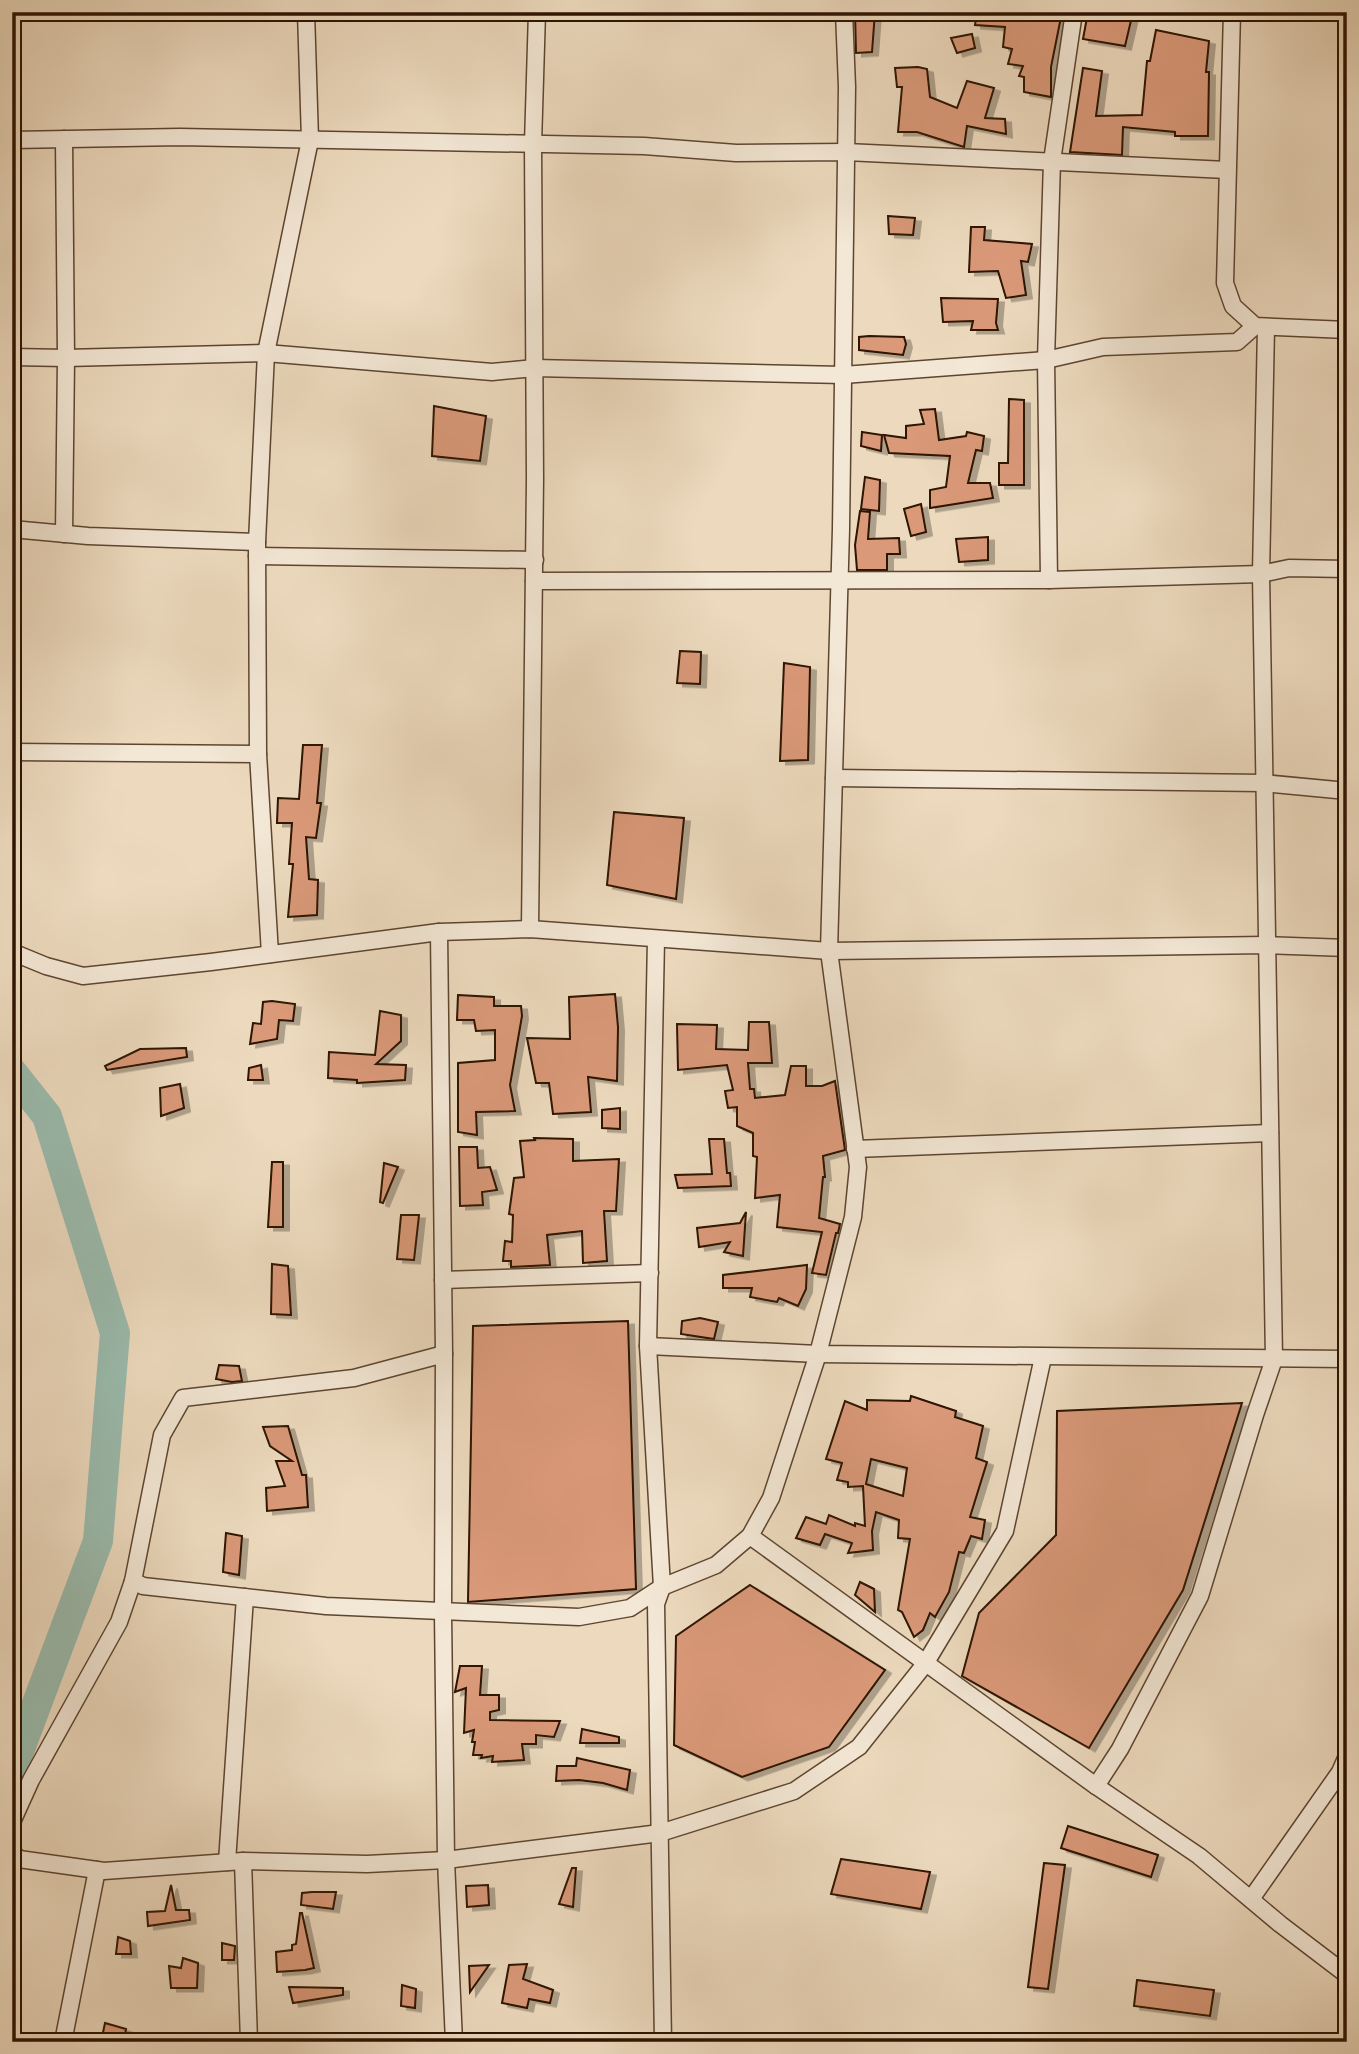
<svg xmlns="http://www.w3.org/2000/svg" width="1359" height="2054" font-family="Cardo,serif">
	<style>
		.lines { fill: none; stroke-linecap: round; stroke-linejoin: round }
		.river { stroke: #9abbad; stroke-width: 30 }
		.building { fill: #da9979; stroke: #2d1300; stroke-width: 2; fill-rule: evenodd; filter: url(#shadow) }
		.minor-casing { stroke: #5d4530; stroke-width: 19 }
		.minor { stroke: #f3e7d5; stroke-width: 16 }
	</style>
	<defs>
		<filter id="shadow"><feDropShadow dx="6" dy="3.5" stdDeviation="0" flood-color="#0004"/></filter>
	</defs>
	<rect width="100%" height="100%" fill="#eddabe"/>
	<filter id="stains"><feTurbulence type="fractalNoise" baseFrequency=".00286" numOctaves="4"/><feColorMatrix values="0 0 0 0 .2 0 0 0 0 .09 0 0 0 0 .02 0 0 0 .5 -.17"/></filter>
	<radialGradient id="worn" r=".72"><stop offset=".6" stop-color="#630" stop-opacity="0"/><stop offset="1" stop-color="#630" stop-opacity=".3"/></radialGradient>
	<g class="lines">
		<path class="river" d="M12,1072L47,1116L115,1333L98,1541L12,1770"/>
	</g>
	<g class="building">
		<path d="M855,12H875L872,52L856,53Z"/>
		<path d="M977,12H1062L1051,67V97L1024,92V77L1019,76L1023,66L1008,64L1012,49L1003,47L1005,27L975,25Z"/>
		<path d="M1088,12H1133L1125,46L1083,39Z"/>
		<path d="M1156,30L1209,41L1206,72H1209L1208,136H1175V132L1123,127L1122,155L1070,152L1083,68L1102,71L1096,116L1142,115L1147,61H1150Z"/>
		<path d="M972,34L975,48L957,53L951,38Z"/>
		<path d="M918,67L927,69L930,97L957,108L967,81L994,88L985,118L1005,119L1006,134L967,126L964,147L917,132H898L902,87H897L895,68Z"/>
		<path d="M888,216L915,218L913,235L889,234Z"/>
		<path d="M971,227H985L984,240L1032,244L1028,262L1021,261L1026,295L1006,298L998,271L969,272Z"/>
		<path d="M941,298L998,299L996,323L998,330H971L973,321L943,322Z"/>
		<path d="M869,336L904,337L906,344L903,355L859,350V337Z"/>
		<path d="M1009,399L1024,400V485H999V463H1008Z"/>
		<path d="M434,406L486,416L480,461L432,456Z"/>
		<path d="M935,409L939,440L966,436L967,432L984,436L982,451L976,450L968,483H990L993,498L930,508V490L946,487L950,456L889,453L884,435L906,438V426L924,424L920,410Z"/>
		<path d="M862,432L882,435L881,451L861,446Z"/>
		<path d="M865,477L880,480L879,511L861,509Z"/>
		<path d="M921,504L926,532L911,536L904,509Z"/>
		<path d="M860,511L870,512L868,539L899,538L900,554H887V570H857L855,545Z"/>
		<path d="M988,537V560L959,562L956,539Z"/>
		<path d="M680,651L701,652L700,684L677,683Z"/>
		<path d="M784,663L810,667L808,760L780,761Z"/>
		<path d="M303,745H322L317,803H321L316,838L306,837L309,879L318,880L317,915L288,917L293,864H289L292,823H277L278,798L299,799Z"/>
		<path d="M614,812L684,818L676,899L607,885Z"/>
		<path d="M615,994L618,1027L617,1081L588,1077L591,1112L553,1114L549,1083H536L527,1038L570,1039L569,997Z"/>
		<path d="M458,995L494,997V1006H521L522,1016L510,1085L515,1111L476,1112L477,1135L458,1132V1063L495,1060V1030L476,1031L474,1020H457Z"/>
		<path d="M272,1001L295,1004L293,1021L279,1020L277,1039L250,1044L253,1023L261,1024L263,1002Z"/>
		<path d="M380,1011L401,1015V1041L376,1064L406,1065L405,1080L357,1083V1080L328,1078L329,1052L375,1055Z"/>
		<path d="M749,1022H769L772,1063H748L750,1089H754L755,1098L785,1095L791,1066H806V1086H822L835,1081L845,1150L823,1156L825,1177H823L819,1218L840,1224L838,1233H836L826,1275L812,1273L822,1232L777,1227L780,1195L755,1198L757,1157L753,1156V1133L737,1126V1107L728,1108L725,1091L733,1090L727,1065L678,1070L677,1024L717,1025L716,1049L748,1050Z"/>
		<path d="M186,1048L187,1057L107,1070L105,1066L140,1049Z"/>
		<path d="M261,1065L263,1080H248L249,1068Z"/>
		<path d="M180,1084L184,1108L161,1116L160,1088Z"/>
		<path d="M620,1108V1129L602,1128V1110Z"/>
		<path d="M534,1138L573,1139V1161L619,1159L616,1211H604L607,1261L583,1263L582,1231L547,1235L550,1265L511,1267V1261H503L505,1241L512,1242L513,1215L509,1214L514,1178L524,1177L520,1141L535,1140Z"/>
		<path d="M709,1139H724L727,1173H730L731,1186L678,1188L675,1175L712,1174Z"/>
		<path d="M459,1147H477L478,1168L490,1167L497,1190L482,1192L483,1205L460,1206Z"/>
		<path d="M272,1162H283V1227H268Z"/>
		<path d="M384,1163L398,1167L383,1203L380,1202Z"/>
		<path d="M746,1212L743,1256L724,1252L730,1242L699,1247L697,1228L740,1223Z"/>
		<path d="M401,1215H419L414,1260L397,1259Z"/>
		<path d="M272,1264L288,1266L291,1315L271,1314Z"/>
		<path d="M807,1265L806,1289L798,1306L779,1298L777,1302L750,1297L752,1288H723V1275Z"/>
		<path d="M700,1318L718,1322L714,1339L681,1334L682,1321Z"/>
		<path d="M628,1321L636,1589L468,1602L473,1326Z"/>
		<path d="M219,1365L239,1366L242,1381L232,1382L216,1379Z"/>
		<path d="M911,1396L956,1411L955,1417L983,1426L976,1458L987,1462L970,1517L985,1520L982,1539L971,1536L964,1553L959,1552L949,1592L935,1617L930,1613L923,1630L914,1637L902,1612L898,1610L910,1539L898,1538L899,1520L876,1512L872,1531L873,1550L848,1553L852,1543L825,1534L820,1545L796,1538L806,1517L826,1524L829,1515L855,1526V1523L865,1526L863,1486L848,1487V1482L837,1480L842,1463L826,1459L845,1401L867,1410V1400L910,1401ZM871,1459L907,1468L903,1496L866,1484Z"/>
		<path d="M1242,1403L1183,1590L1089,1748L962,1676L979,1613L1056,1535L1057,1411Z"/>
		<path d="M288,1426L302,1475H306L308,1507L267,1511L266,1488L285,1486L276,1461H292L270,1446L263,1427Z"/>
		<path d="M226,1533L242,1536L239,1575L223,1572Z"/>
		<path d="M860,1582L874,1589L875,1612L855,1595Z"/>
		<path d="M750,1585L885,1670L829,1747L742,1777L674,1745L676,1636Z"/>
		<path d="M460,1666H482L480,1695H499V1710L490,1712V1720L560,1721L554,1737L536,1735V1744H522L524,1760L492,1762L493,1756L481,1758L482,1755H473L475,1742H472L474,1730L464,1733L466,1688L455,1692Z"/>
		<path d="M582,1729L619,1737V1743H580Z"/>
		<path d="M577,1758L630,1770L627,1790L603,1783L579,1780L556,1781L557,1766H576Z"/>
		<path d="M1068,1826L1158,1855L1151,1877L1061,1848Z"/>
		<path d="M841,1859L930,1872L921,1909L831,1894Z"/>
		<path d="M1044,1863L1065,1865L1048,1989L1028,1987Z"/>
		<path d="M572,1868H576L573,1907L559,1904Z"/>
		<path d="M171,1885L176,1910H189L190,1920L148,1926L147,1912L165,1911Z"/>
		<path d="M488,1885L489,1905L467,1907L466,1886Z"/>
		<path d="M312,1892H336L333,1909L301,1905L302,1893Z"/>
		<path d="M300,1913H302L314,1968L305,1970L277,1972L276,1952L292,1950V1945L296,1944Z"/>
		<path d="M118,1937L130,1941L131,1954H116Z"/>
		<path d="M222,1943L235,1946L234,1960H222Z"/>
		<path d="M183,1958L198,1963L197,1988H171L169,1966L181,1968Z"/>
		<path d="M527,1964L523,1979L553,1990L550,2003L529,1999L527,2008L502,2003L509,1965Z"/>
		<path d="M489,1965L470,1992L469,1966Z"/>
		<path d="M1137,1980L1214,1990L1210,2016L1134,2006Z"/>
		<path d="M402,1985L416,1989L415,2008L401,2006Z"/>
		<path d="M289,1987L343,1988V1995L293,2003Z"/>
		<path d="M105,2023L126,2029L124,2042H101Z"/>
	</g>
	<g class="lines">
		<defs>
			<g id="minor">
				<path d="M1232,12L1225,283L1233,306L1255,326L1347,330"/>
				<path d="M12,140L180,137L644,146L736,153L846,152L1227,170"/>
				<path d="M12,357L66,358L266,353L492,372L535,368L843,375L1046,360L1103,347L1237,342L1255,326"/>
				<path d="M12,529L88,536L257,542"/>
				<path d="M64,534L66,358L64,139"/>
				<path d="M257,556L535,560"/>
				<path d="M1049,580L1046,360L1052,161L1074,12"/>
				<path d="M534,581L1049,580L1261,574L1289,568L1347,569"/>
				<path d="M12,752L258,754"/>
				<path d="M834,778L1263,783L1347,791"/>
				<path d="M530,929L535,478L533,144L537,12"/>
				<path d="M439,932L444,1354L443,1613L446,1860L454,2042"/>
				<path d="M656,939L648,1346L662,1587L656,1604L663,2042"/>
				<path d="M12,952L46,966L83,976L211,962L439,932L530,929L829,951L1266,945L1347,948"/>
				<path d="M270,954L258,754L257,542L266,353L310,140L306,12"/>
				<path d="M855,1149L1270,1133"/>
				<path d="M443,1280L650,1273"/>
				<path d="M648,1346L818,1354L1347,1359"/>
				<path d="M750,1536L1096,1786L1199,1856L1280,1924L1347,1975"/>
				<path d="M133,1581L143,1586L326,1606L579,1617L630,1608L662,1587L716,1565L750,1536L771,1498L818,1354L853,1217L858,1167L829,951L841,529L847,87L844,12"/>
				<path d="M1096,1786L1120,1749L1200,1596L1255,1415L1274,1359L1261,574L1266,327"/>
				<path d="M12,1822L31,1780L119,1622L133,1581L162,1435L183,1398L354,1378L444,1354"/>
				<path d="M12,1852L19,1859L104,1871L243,1861L367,1864L446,1860L660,1833L794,1791L859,1747L925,1664L1005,1531L1043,1357"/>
				<path d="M243,1861L249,2042"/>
				<path d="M227,1862L245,1597"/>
				<path d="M1251,1899L1340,1772L1347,1756"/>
				<path d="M63,2042L97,1870"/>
			</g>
		</defs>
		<use href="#minor" class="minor-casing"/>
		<use href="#minor" class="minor"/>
	</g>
	<rect width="1359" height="2054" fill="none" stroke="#eddabe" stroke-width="42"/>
	<rect x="14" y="14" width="1331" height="2026" fill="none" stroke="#2d1300" stroke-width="3.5"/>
	<rect x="21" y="21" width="1317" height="2012" fill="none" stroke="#2d1300" stroke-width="2"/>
	<rect width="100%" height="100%" filter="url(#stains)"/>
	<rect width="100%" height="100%" fill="url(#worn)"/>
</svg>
